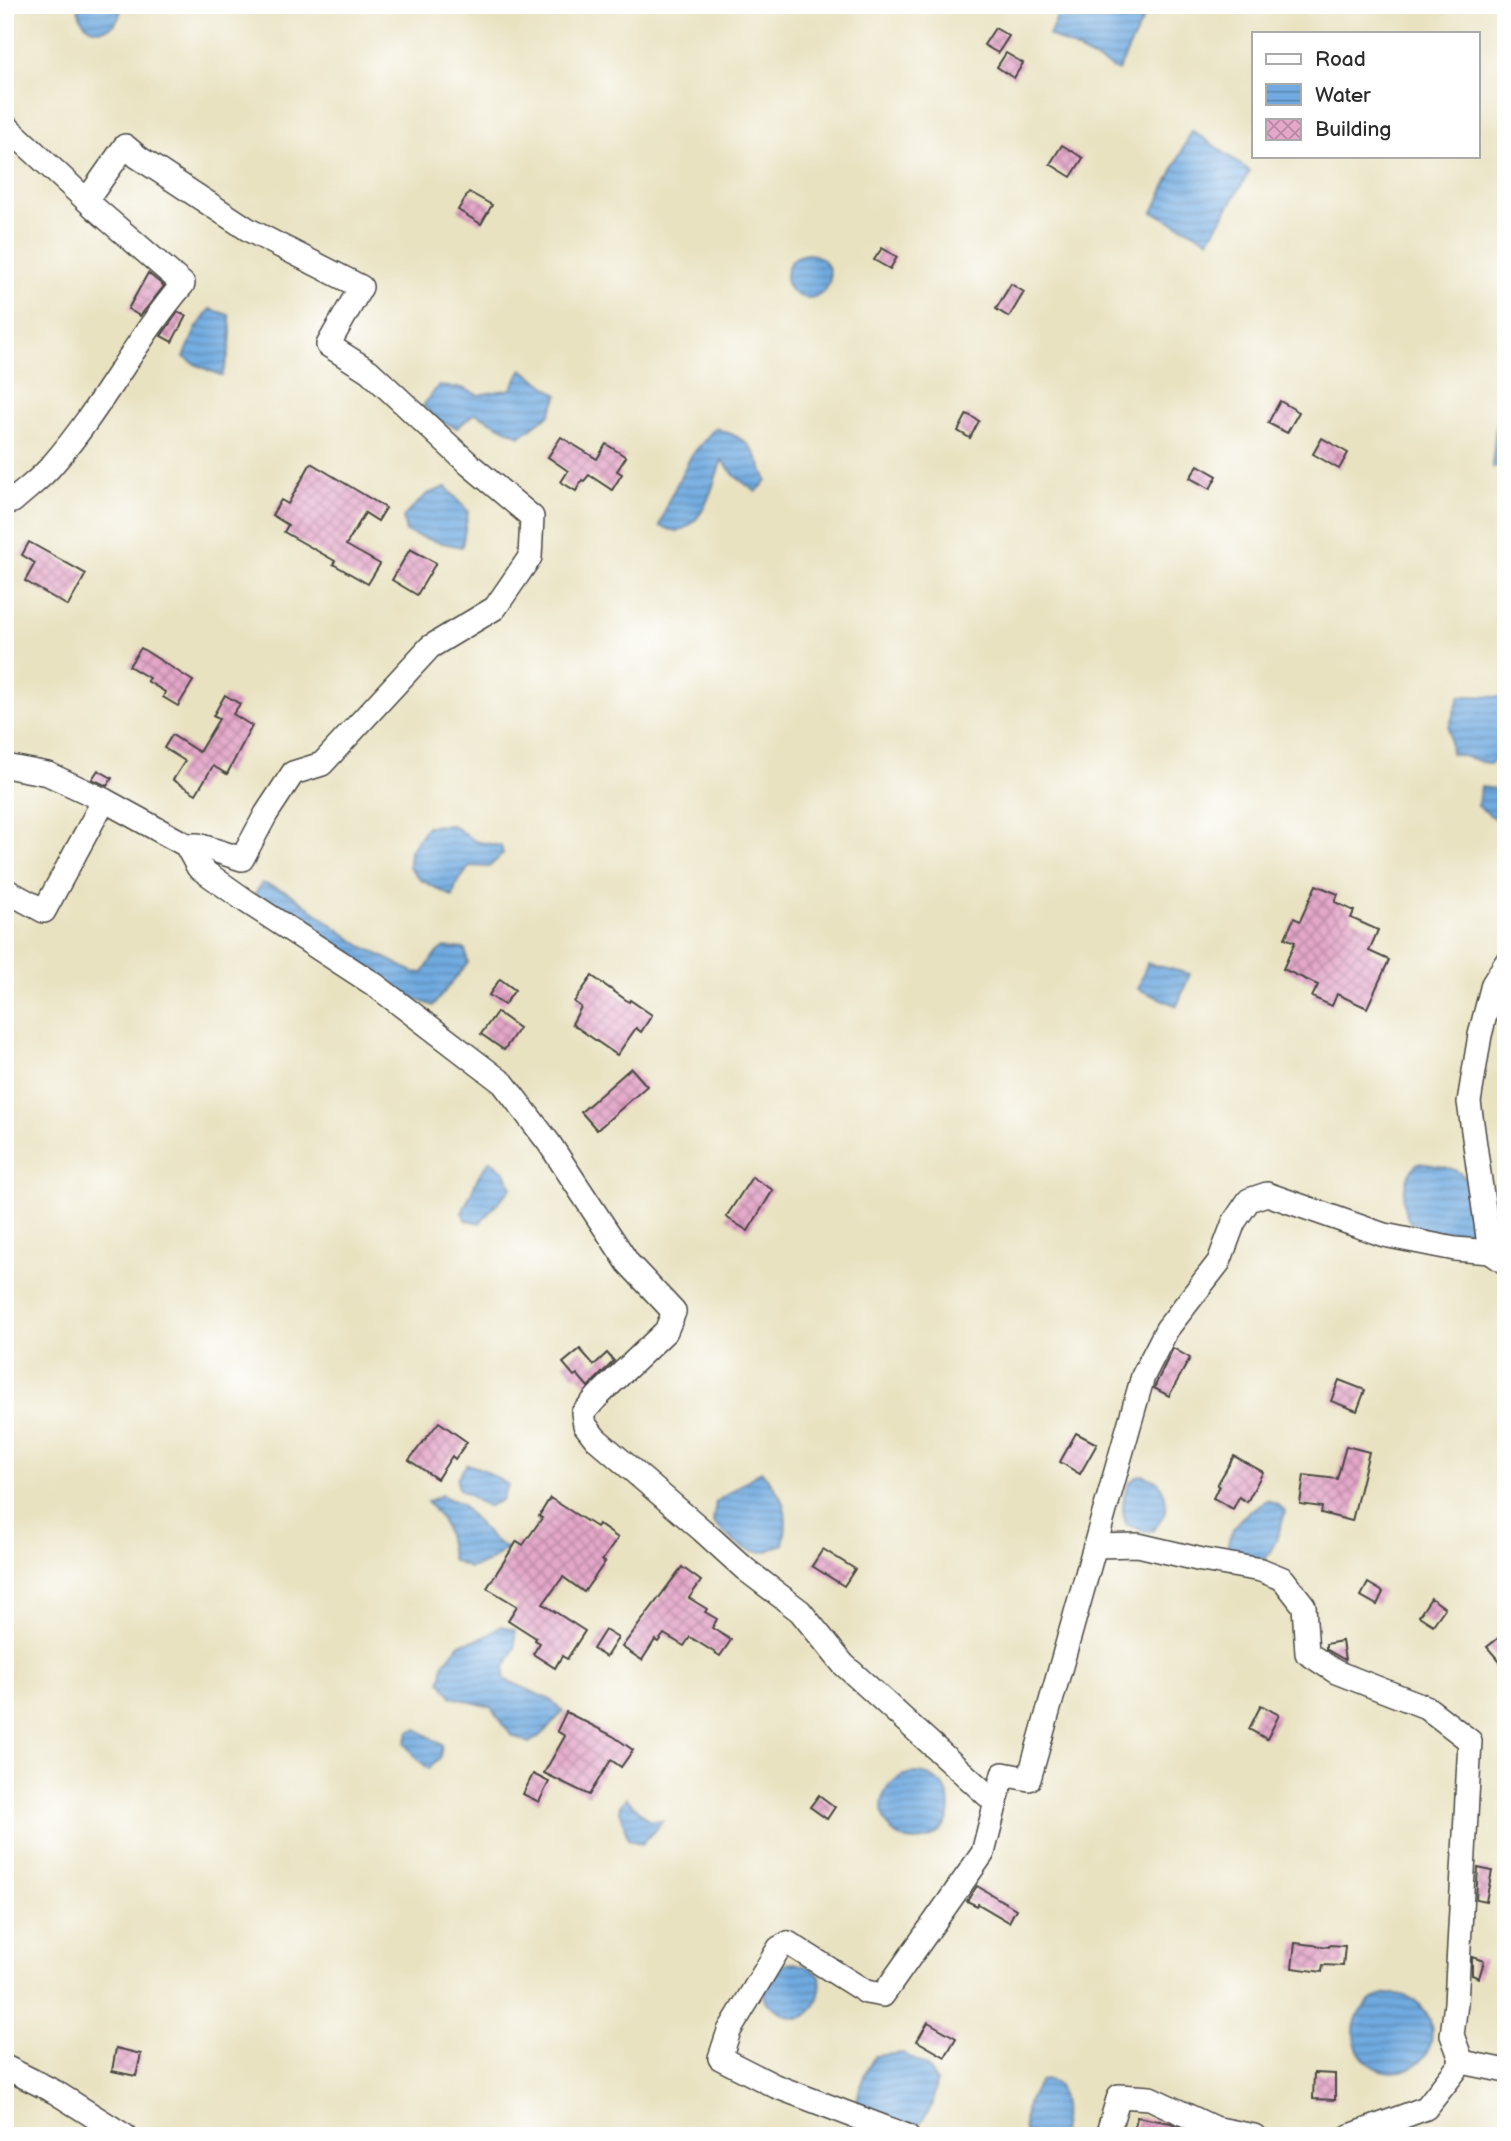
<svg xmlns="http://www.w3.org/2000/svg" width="1511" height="2141" font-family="'Balsamiq Sans',sans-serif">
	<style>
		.water { fill: url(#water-rules); stroke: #4e6a86; stroke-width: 2 }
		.building { fill: url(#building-cross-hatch) }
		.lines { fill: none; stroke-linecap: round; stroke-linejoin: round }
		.minor-casing { stroke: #484642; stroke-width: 26 }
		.minor { stroke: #fff; stroke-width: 23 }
	</style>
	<defs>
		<pattern id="water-rules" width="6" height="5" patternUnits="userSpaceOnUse" patternTransform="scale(1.75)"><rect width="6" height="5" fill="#70aae0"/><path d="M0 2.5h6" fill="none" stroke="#5c8bb6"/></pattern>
		<pattern id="building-cross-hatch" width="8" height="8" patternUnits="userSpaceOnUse" patternTransform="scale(1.75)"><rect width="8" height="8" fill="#e4a7c9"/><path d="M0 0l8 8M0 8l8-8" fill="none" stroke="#b988a3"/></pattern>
	</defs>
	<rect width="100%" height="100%" fill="#fff"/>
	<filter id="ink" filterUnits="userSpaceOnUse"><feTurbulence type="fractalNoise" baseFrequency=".0143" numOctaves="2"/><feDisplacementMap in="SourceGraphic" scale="14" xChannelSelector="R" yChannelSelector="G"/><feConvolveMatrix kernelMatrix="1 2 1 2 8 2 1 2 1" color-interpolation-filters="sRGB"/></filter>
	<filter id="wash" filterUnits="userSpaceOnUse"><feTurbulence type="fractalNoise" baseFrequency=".00686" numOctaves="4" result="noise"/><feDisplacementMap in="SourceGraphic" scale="28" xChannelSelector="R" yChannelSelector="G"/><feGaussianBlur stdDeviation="1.57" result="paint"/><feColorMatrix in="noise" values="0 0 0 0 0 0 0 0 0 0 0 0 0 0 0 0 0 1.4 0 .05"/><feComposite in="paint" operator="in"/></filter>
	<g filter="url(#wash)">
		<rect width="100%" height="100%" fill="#e9e2c1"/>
		<g class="water">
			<path d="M121,5C122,37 79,39 78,5Z"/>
			<path d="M1062,5H1150L1118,71L1049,35Z"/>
			<path d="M1192,130L1250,171L1209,240L1153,212Z"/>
			<circle cx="808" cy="276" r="22"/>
			<path d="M210,309L229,315C234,335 229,356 222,376L197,365L184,357L196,329Z"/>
			<path d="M522,369L558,395L550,414L520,436L475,413L457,428L438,420L423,406L438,386L462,388L478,395L511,389Z"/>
			<path d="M1506,396V469L1492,467L1499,398Z"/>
			<path d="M715,428C751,440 753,446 767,481L756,492L735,476L722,460C711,487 707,522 677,532L660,526L668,502L691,456Z"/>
			<path d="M446,487L468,511L462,547L434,541L406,532L403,517L427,494Z"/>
			<path d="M1460,696L1501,697L1506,701V747L1503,753L1490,764L1451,753L1449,727Z"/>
			<path d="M1481,787L1506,790V823H1501L1478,806Z"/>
			<path d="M452,825L475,841L501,846L503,854L489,867L470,866L456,885L453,897L421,880L409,867L410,851L427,826Z"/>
			<path d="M262,883L288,892L360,945L413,972L423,973L433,957L444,947L465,949L468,963L433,1006L413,998L368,971L255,894Z"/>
			<path d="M1147,963L1190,974L1177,1006L1138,989Z"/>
			<path d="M490,1160L505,1172L512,1187L480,1223L466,1220L462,1213L479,1175Z"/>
			<path d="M1418,1163C1455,1168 1472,1168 1476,1210C1477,1223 1478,1232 1471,1243C1439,1236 1399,1237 1404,1193C1406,1181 1409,1171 1418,1163Z"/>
			<path d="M467,1464L484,1470L508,1485L501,1500L487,1507L458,1488L457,1478Z"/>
			<path d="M761,1471C783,1495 791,1511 783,1544C778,1546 772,1550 767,1551C745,1556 727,1536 713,1522L716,1502Z"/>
			<path d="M1142,1475L1158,1481C1170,1501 1169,1514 1152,1531H1143L1126,1524C1120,1508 1122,1480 1142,1475Z"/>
			<path d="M441,1495L461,1504L491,1538L506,1548L487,1563L469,1568L452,1560C447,1533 447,1522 427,1502Z"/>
			<path d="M1267,1500L1280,1506L1285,1512C1280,1530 1276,1544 1265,1560L1238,1555L1227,1547C1234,1519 1244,1515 1267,1500Z"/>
			<path d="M501,1626L515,1630V1648L505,1667L504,1679L549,1699L563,1711L544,1733L529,1743L511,1735L491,1707L452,1697L441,1681L444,1663L460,1644L485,1637Z"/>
			<path d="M417,1729L442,1745L440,1758L429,1769L414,1756L405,1743L409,1731Z"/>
			<circle cx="916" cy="1807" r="34"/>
			<path d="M626,1798L648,1820L663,1821L642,1844L628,1839L619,1807Z"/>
			<path d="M791,1962L810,1968L820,1975C822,1986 820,1994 816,2003C802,2030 784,2015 765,2001L764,1989L780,1967Z"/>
			<circle cx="1393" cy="2033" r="39"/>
			<path d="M903,2053L927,2067L936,2081L933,2104L916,2129L865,2115L857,2105C858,2087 865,2071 875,2056Z"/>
			<path d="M1049,2080L1058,2085C1065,2102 1065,2118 1060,2136H1030L1025,2132C1022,2113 1029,2097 1040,2081Z"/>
		</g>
		<g id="blocks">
			<g class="building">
				<path d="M995,28L1009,36L998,53L984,45Z"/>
				<path d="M1006,53L1023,63L1014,78L997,67Z"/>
				<path d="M1062,145L1083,158L1071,177L1050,164Z"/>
				<path d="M469,192L492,205L481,224L458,210Z"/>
				<path d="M882,248L897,257L890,269L874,260Z"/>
				<path d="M148,273L164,286L140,316L128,309Z"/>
				<path d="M1011,284L1024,292L1009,317L996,309Z"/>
				<path d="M178,312L186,316L172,342L161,336Z"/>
				<path d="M1280,401L1299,412L1287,433L1268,423Z"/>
				<path d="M967,414L979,421L970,438L958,431Z"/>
				<path d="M561,437L597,459L606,444L626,457L617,471L622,474L612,490L589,475L584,481L582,480L576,491L561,482L568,471L548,457Z"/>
				<path d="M1322,438L1348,453L1339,469L1313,454Z"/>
				<path d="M311,463L386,508L378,521L365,513L346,545L380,564L368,584L333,564L335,561L284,532L288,525L272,515L281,500L288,504Z"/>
				<path d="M1198,465L1217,476L1210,489L1190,478Z"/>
				<path d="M29,542L86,574L68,606L25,581L35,563L22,555Z"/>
				<path d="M410,549L436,563L417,595L392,580Z"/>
				<path d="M141,648L193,681L178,706L163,697L165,692L147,681L149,678L129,666Z"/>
				<path d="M225,695L240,704L233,714L252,726L227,774L213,766L196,794L173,780L185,761L164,748L172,735L199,752L219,719L213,716Z"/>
				<path d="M98,770L112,778L107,786L92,779Z"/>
				<path d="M1316,885L1338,894L1335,902L1354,911L1351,918L1378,930L1369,951L1389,960L1367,1008L1337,994L1332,1006L1312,997L1318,985L1283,969L1295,942L1285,938L1294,918L1300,921Z"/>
				<path d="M592,976L629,1002L630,1000L652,1015L641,1032L636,1028L617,1055L572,1024L581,1007L574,1002Z"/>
				<path d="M500,979L515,990L504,1005L489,995Z"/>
				<path d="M497,1012L519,1028L504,1050L481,1034Z"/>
				<path d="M631,1068L647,1086L597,1130L581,1112Z"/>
				<path d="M752,1177L773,1190L748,1231L726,1217Z"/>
				<path d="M1173,1348L1190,1358L1169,1396L1154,1388Z"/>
				<path d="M580,1349L594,1365L607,1353L614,1361L588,1387L577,1374L574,1376L563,1363Z"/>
				<path d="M1339,1380L1365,1390L1357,1411L1331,1401Z"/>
				<path d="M439,1422L467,1442L455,1459L452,1456L437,1479L409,1460Z"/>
				<path d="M1076,1433L1097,1444L1080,1474L1060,1462Z"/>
				<path d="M1346,1446L1369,1452L1352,1521L1321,1513L1322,1507L1300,1504L1304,1475L1337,1479Z"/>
				<path d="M1234,1456L1263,1472L1247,1502L1239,1497L1233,1509L1213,1498L1219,1486L1217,1485Z"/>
				<path d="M550,1498L596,1527L598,1524L618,1538L602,1561L605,1562L584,1592L563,1577L543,1604L585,1631L567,1659L562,1656L555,1668L533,1654L540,1643L535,1640L536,1638L508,1620L517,1606L487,1588L517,1541L523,1545L542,1518L539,1516Z"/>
				<path d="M823,1549L855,1569L844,1586L812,1566Z"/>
				<path d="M682,1567L701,1581L689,1598L707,1609L705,1612L717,1619L712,1628L731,1640L720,1656L690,1637L684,1646L664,1634L658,1642L655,1640L642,1660L622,1647Z"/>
				<path d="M1368,1583L1383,1592L1377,1605L1361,1596Z"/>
				<path d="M1431,1598L1445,1608L1433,1625L1419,1616Z"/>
				<path d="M605,1630L618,1638L606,1657L593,1649Z"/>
				<path d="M1506,1632V1669L1487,1647Z"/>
				<path d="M1342,1641L1345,1660L1326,1649V1644Z"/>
				<path d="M1261,1705L1279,1715L1267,1739L1249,1729Z"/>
				<path d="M566,1712L613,1736L633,1750L621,1767L611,1760L589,1795L544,1773L565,1736L557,1731Z"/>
				<path d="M533,1774L549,1782L539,1802L523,1794Z"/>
				<path d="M819,1795L835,1807L827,1819L810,1807Z"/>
				<path d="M1478,1868L1492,1871L1486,1901L1476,1899Z"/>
				<path d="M977,1886L1016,1909L1009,1922L978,1904L977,1906L967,1901Z"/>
				<path d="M1295,1943L1329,1947V1945L1345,1946L1343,1966L1323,1965L1322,1972L1292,1968Z"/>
				<path d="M1472,1957L1484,1961L1479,1978L1472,1975Z"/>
				<path d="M928,2022L956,2038L945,2057L917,2041Z"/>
				<path d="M116,2048L141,2054L136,2076L112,2071Z"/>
				<path d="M1314,2073L1335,2074V2100L1313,2099Z"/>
				<path d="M1137,2117L1171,2123L1196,2136H1133Z"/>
			</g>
		</g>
	</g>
	<g filter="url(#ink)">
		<use href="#blocks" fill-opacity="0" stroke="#484642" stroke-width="2"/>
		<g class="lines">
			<defs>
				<g id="minor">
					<path d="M5,125L97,210L183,284C135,340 102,408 53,464C42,478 26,489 13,501L5,495"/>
					<path d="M87,200L125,146L138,157L249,230L361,287L328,345L369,371L470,465L532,517L530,557L495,608L430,647L322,764L293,773L266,814L242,859L198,845H186"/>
					<path d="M5,766L48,774L104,800L186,845L198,867L246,901L375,985L503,1083L549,1143L628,1263L674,1312L666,1331L598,1396L583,1413L585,1425L595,1438L702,1530L745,1569L800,1611L843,1664L996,1803"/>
					<path d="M5,890L44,911L104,800"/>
					<path d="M1490,1252L1469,1102L1480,1035L1493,984L1506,963"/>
					<path d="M1096,1546L1138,1545L1202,1560L1261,1570L1283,1579L1304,1606L1307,1653L1336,1672L1426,1707L1470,1741L1456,2003L1452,2035L1462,2062"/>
					<path d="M5,2067L55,2092L125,2136"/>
					<path d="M907,2136L775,2086L720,2058L729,2031L779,1948L788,1943L866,1992L883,1995L983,1853L1003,1774L1029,1779L1143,1376L1167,1329L1219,1262L1234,1222L1249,1200L1267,1194L1384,1235L1455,1249L1490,1252L1506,1263"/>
					<path d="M1107,2136L1119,2096L1150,2098L1214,2128L1254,2136"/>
					<path d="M1350,2136L1426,2108L1462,2062L1506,2071"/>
				</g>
			</defs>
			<use href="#minor" class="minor-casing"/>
			<use href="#minor" class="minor"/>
		</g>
	</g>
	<rect width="1511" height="2141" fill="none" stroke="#fff" stroke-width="28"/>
	<rect x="1252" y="32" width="228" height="126" fill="#ffffff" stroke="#aaaaaa" stroke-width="2"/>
	<rect x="1266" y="54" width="35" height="10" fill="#ffffff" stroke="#aaaaaa" stroke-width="2"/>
	<text x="1315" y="66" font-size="21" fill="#2b2b2b">Road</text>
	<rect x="1266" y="84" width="35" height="21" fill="url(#water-rules)" stroke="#aaaaaa" stroke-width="2"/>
	<text x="1315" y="102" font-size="21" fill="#2b2b2b">Water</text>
	<rect x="1266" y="119" width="35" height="21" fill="url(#building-cross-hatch)" stroke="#aaaaaa" stroke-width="2"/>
	<text x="1315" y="136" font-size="21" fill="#2b2b2b">Building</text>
</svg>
